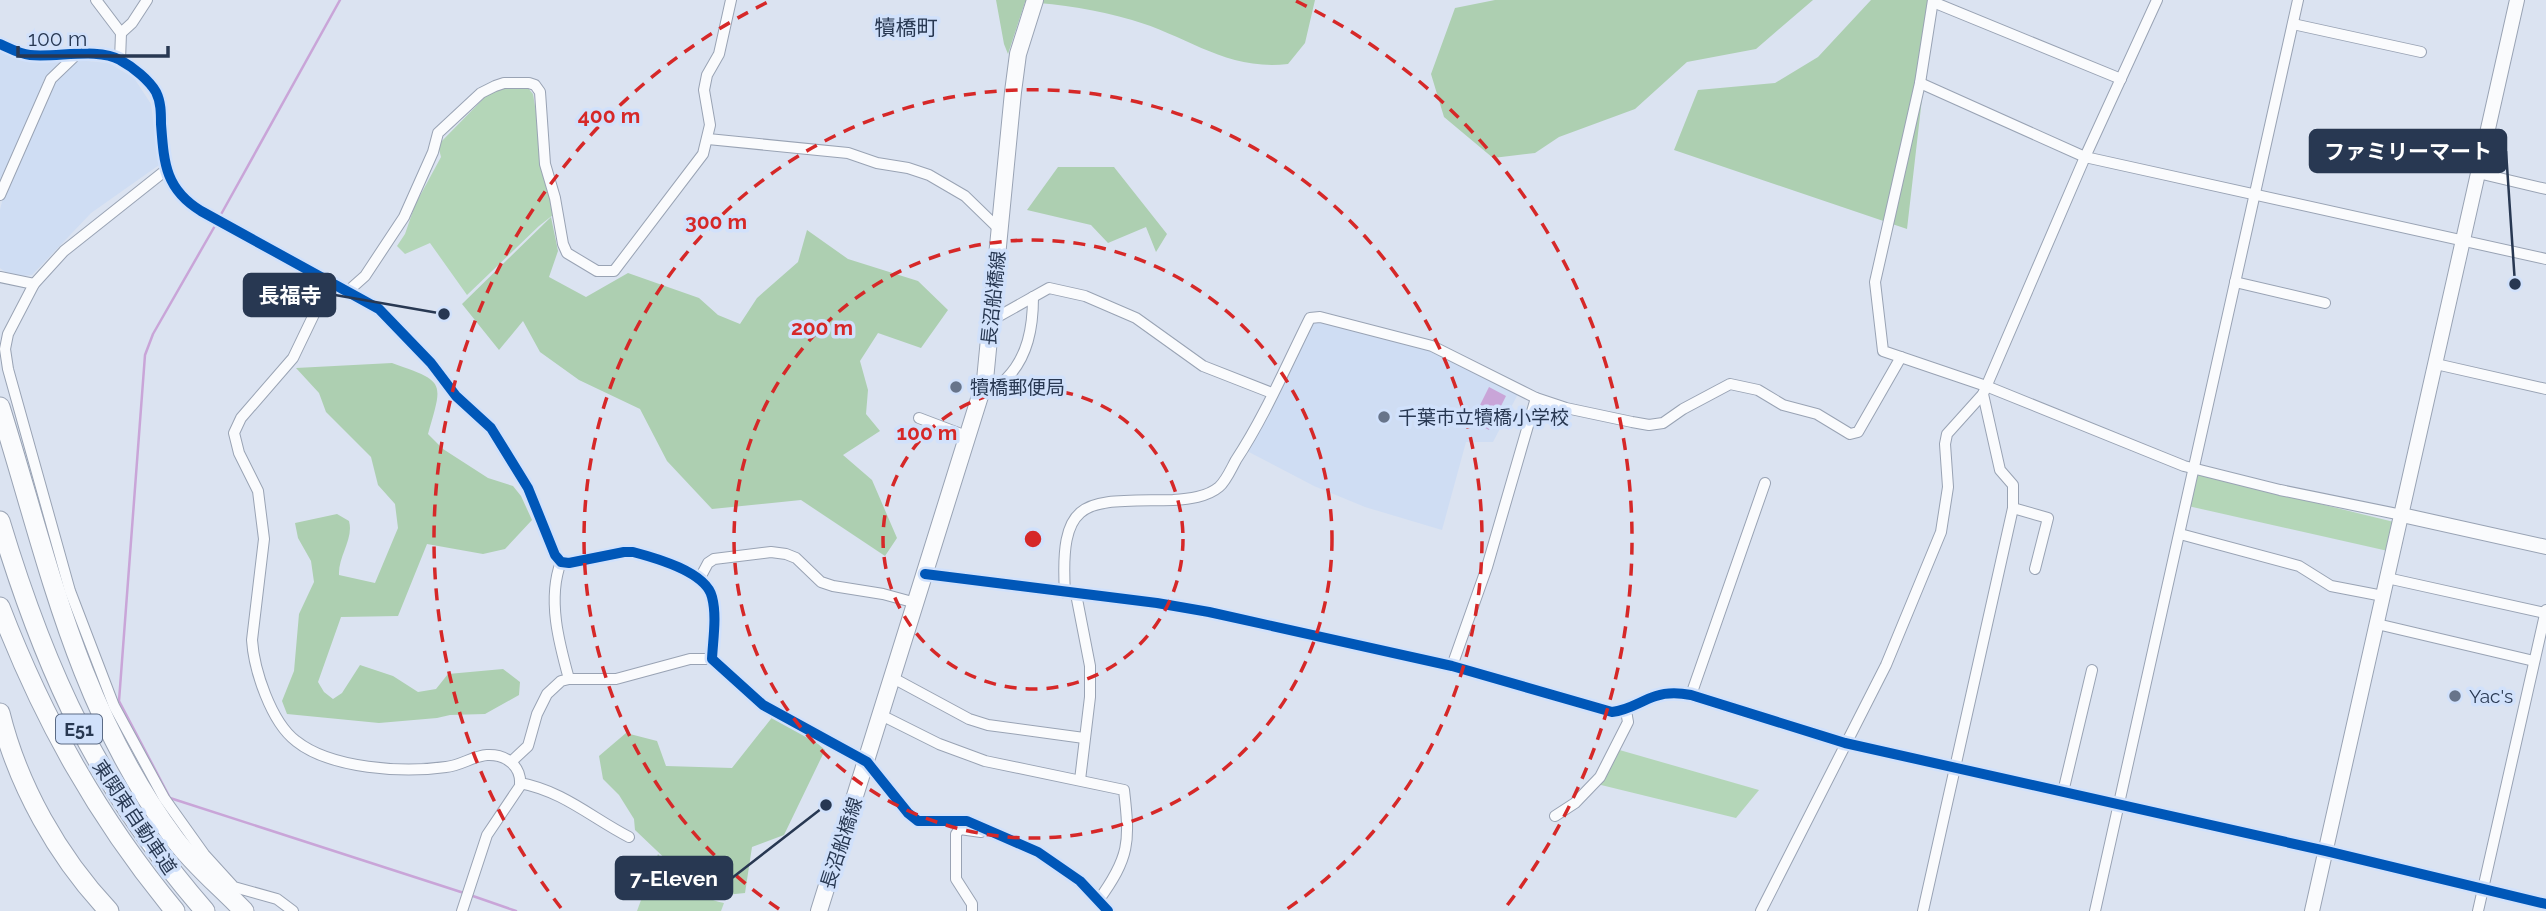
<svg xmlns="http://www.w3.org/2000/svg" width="2546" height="911" font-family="Raleway,'Noto Sans JP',sans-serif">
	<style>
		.built { fill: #cfddf3 }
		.green { fill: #b4d6b8 }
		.forest { fill: #adcfb1 }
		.water { fill: #c9a5d8 }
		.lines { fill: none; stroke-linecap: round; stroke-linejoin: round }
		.stream { stroke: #c9a5d8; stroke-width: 2.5 }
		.street-casing { stroke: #99a3b4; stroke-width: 12 }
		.secondary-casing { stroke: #99a3b4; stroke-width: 16 }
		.primary-casing { stroke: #99a3b4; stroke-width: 18 }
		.highway-casing { stroke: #99a3b4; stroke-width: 21 }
		.street { stroke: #fafbfd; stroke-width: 10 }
		.secondary { stroke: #fafbfd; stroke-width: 14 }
		.primary { stroke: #fafbfd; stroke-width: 16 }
		.highway { stroke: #fafbfd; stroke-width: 19 }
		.cycleway-casing { stroke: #d1e1fb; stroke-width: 15 }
		.cycleway { stroke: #0057b8; stroke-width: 10 }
		.ring { fill: none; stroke: #d62828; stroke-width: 3.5; stroke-dasharray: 12 9 }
		.poi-dot { fill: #67748a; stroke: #d1e1fb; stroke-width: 2.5 }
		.labels { text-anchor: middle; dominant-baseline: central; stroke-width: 7; stroke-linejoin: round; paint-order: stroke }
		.shield { fill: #d1e1fb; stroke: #5b6b85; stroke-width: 2 }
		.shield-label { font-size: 18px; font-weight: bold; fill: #283852 }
		.street-label { font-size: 19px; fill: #283852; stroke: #d1e1fb }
		.poi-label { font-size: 19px; fill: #283852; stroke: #d1e1fb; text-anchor: start }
		.neighbourhood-label { font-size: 21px; fill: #283852; stroke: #d1e1fb }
		.centre { fill: #d62828; stroke: #d1e1fb; stroke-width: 3.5 }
		.ring-label { font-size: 21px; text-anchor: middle; font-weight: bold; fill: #d62828; stroke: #d1e1fb; stroke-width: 7; stroke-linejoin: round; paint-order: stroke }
		.leader { fill: none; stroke: #283852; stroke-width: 2.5 }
		.callout-dot { fill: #283852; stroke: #d1e1fb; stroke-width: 2.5 }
		.callout { fill: #283852; stroke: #283852; stroke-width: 2.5 }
		.callout-label { font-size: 21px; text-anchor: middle; font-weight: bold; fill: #fff }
	</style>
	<rect width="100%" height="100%" fill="#dbe3f1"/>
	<g class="built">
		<path d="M0,49L32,62L63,60L45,77L0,196Z"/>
		<path d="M76,60L109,63L134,78L151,104L159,165L91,213L32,275L13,277L0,268V210L5,189L54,83Z"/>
		<path d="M1309,318L1425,343L1519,392L1493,442H1466L1442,530L1365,507L1314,486L1245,450Z"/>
	</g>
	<g class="green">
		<path d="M508,86L528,88L533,94L553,215L539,226L467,295L430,243L405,254L397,246L405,234L415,205L441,157L438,145L488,94Z"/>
		<path d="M2198,474L2394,522L2388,551L2188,506L2194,478Z"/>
		<path d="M1616,749L1759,790L1736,818L1597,784Z"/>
		<path d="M658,854C678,876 693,897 724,903L721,911H637Z"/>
	</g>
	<g class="forest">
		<path d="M996,0H1315L1305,43L1288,64C1226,71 1188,36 1132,20C1098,10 1061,4 1025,2L1008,54L1004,44Z"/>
		<path d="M1495,0H1813L1756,49L1687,62L1635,109L1559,137L1535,153L1493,158L1444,117L1431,74L1455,8Z"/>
		<path d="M1871,0H1937L1927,55L1907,229L1674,150L1698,90L1775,83L1818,57Z"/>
		<path d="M1058,167H1114L1167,234L1156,252L1146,227L1108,243L1091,225L1027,210Z"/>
		<path d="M551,217L558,251L549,277L586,297L628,273L699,298L718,315L740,324L757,298L798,262L807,230L848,259L918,281L948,310L921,348L878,333L860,361L868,390L866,414L880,431L843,455L872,480L897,538L885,556L801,500L712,509L667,461L640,409L579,380L540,352L523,321L499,350L462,304Z"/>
		<path d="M392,363C446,382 443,381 428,434L443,449L488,478L513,486L521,496L532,520L505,549L483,554L427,544L398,616L341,617L318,682L324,692L333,699L342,693L360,665L393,676L418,692L436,689L448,674L503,669L520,682L519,695L485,714L450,715L437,718L379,723L287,714L282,701L294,671L299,614L314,582L311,561L298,538L295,523L337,514L349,521C354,539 338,556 339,575L375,583L398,528L395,504L378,485L371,457L326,412L319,393L296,368Z"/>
		<path d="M774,715L810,737L825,750L784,835L752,847L745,893L715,896L695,887L635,830L634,819L619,795L603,779L599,756L626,733L657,741L666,766L732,768Z"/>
	</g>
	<path class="water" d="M1489,387L1506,396L1489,430L1472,421Z"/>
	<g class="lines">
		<g class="stream">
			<path d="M219,218L340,0"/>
			<path d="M216,224L153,334L145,355L119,701L170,798L464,893"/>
			<path d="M470,895L516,911"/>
		</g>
		<defs>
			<g id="street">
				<path d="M96,0L121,33L120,60"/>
				<path d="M1933,0L1920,83L1875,282L1883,351L1986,386L2184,466L2280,490L2402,515"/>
				<path d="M1933,2L2121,79"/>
				<path d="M2293,24L2421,52"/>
				<path d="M121,33L132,23L147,0"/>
				<path d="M0,44C9,48 20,54 30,55C56,58 98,47 120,60C133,67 149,80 156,92C161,102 161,113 161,124C164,163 165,189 201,211L379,309L431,363L456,396L491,428L528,488L555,555L561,562L569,563L624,552H633C656,558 706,572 712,597C717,616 713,639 712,659L763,705L867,762L908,813L918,821H967L1038,852L1080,881L1108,911"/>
				<path d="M1920,83L2085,157L2546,259"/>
				<path d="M708,139L848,153L877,163L908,168L929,175L965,196L1000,230"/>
				<path d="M166,170L64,251L34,284L8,334L5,349L8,369L70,591L114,706L164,798L204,854L234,887L277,899L293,911"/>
				<path d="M2478,173L2546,189"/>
				<path d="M0,195L51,79L76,55"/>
				<path d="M0,277L34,284"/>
				<path d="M330,281L293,358L241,418L234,433L239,453L258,491L264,539L252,640C254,670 271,722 296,741C331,769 403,773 446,767C460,766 473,756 487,755C506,754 522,766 520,786L487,835L462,911"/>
				<path d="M2235,282L2325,303"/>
				<path d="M347,292L365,276L404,217L433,152L438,133L481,93L495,86L504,83H529L535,85L540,92L545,164L555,198L563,244L567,253L597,271H614L703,154L710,125L704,90L707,75L719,54L731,0"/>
				<path d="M992,320L1049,288L1085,296L1136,318L1203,366L1272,393"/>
				<path d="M2436,364L2546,389"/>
				<path d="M981,393C989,389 1000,385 1006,379C1028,357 1033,327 1033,297"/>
				<path d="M919,418L969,437"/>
				<path d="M2013,508L2048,518L2035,569"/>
				<path d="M2180,534L2299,566L2331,586L2383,596"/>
				<path d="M561,562C547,599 559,643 569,679"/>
				<path d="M925,574L1157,603L1209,612L1452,666L1612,712C1630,710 1640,701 1656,696C1668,692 1680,693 1691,695L1845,743L2326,851L2546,904"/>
				<path d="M700,578L708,563L714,559L771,552L786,554L796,558L821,582L833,586L883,594L916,603"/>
				<path d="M2387,578L2545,613"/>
				<path d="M1065,593C1059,492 1088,502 1173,500C1189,499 1207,497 1219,487C1226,481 1231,469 1236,460C1265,416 1286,366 1310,318L1320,317L1432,346L1536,398L1566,408L1632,422L1649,425L1663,423L1683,409L1730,384L1758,390L1783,405L1817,414L1850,434L1858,432L1901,357"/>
				<path d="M1076,594L1090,666V697L1080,780"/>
				<path d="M2377,624L2534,661"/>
				<path d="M1452,666L1487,567L1536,398"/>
				<path d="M893,678L969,719L988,725L1084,738"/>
				<path d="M1691,695L1765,483"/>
				<path d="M881,715L939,744L985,761L1124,790C1130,842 1130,857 1098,901"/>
				<path d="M512,761L528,746L537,714L547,694L561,681L569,679H616L690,659H712"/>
				<path d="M520,783C563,791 592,818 629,837"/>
				<path d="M2063,792L2092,670"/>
				<path d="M1555,816L1575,803L1600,777L1628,722L1626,711"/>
				<path d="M972,911V904L956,879V834L960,829L981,832"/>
				<path d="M1761,911L1886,665L1941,532L1948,487L1945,444L1947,434L1983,394"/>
				<path d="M1923,911L2013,508V485L2000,470L1983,394L2085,157L2157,0"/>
				<path d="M2095,911L2298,0"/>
				<path d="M2478,911L2546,610"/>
			</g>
			<g id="secondary">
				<path d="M2402,515L2546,547"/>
				<path d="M2312,911L2517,0"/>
			</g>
			<path id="primary" d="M819,911L985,380L1013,92L1018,54L1035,0"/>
			<g id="highway">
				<path d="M0,407C48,560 76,705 174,838C193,864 221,887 244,911"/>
				<path d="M0,521C46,674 99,789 205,911"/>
				<path d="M0,607C43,719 98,818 175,911"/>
				<path d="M0,713C18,786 58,857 109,911"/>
			</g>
		</defs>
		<use href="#street" class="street-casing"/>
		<use href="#secondary" class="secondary-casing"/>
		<use href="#primary" class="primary-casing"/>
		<use href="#highway" class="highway-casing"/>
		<use href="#street" class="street"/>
		<use href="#secondary" class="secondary"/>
		<use href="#primary" class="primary"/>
		<use href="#highway" class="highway"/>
		<defs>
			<g id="cycleway">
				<path d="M0,44C9,48 20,54 30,55C56,58 98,47 120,60C133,67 149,80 156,92C161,102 161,113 161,124C164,163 165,189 201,211L379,309L431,363L456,396L491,428L528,488L555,555L561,562L569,563L624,552H633C656,558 706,572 712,597C717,616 713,639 712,659L763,705L867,762L908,813L918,821H967L1038,852L1080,881L1108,911"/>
				<path d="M925,574L1157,603L1209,612L1452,666L1612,712C1630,710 1640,701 1656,696C1668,692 1680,693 1691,695L1845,743L2326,851L2546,904"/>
			</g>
		</defs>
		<use href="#cycleway" class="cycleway-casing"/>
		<use href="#cycleway" class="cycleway"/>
	</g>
	<g class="ring">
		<circle cx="1033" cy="539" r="150"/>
		<circle cx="1033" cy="539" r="299"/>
		<path d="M779 909A449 449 0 1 1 1287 909"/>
		<path d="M561 908A599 599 0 0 1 770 1M1296 1A599 599 0 0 1 1505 908"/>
	</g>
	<g class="poi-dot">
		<circle cx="956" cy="387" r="7"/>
		<circle cx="1384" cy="417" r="7"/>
		<circle cx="2455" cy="696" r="7"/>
	</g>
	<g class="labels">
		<rect class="shield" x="56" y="714.5" width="46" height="29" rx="5"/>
		<g class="shield-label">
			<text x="79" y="729">E51</text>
		</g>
		<g class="street-label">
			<text transform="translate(993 298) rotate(-84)">長沼船橋線</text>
			<text transform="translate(135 817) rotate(56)">東関東自動車道</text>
			<text transform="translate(841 843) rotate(-72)">長沼船橋線</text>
		</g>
		<g class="poi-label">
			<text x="970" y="387">犢橋郵便局</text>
			<text x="1398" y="417">千葉市立犢橋小学校</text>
			<text x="2469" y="696">Yac's</text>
		</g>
		<g class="neighbourhood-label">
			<text x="906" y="27">犢橋町</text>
		</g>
	</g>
	<circle cx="1033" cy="539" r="10" class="centre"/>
	<g class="ring-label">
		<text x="609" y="123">400 m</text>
		<text x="716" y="229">300 m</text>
		<text x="822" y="335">200 m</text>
		<text x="927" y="440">100 m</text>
	</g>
	<path class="leader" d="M2515 284L2506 151M444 314L335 295M826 805L732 878"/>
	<g class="callout-dot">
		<circle cx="2515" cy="284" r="7"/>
		<circle cx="444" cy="314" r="7"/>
		<circle cx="826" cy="805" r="7"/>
	</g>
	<g class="callout">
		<rect x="2310" y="130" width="196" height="42" rx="7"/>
		<rect x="244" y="274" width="91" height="42" rx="7"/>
		<rect x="616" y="857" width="116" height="42" rx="7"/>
	</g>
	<g class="callout-label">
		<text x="2408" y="159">ファミリーマート</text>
		<text x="290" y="303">長福寺</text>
		<text x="674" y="886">7-Eleven</text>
	</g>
	<path d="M18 46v10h150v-10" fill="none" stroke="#283852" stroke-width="3.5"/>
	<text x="28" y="46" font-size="21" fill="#283852" stroke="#d1e1fb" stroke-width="5" paint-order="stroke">100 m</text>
</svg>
